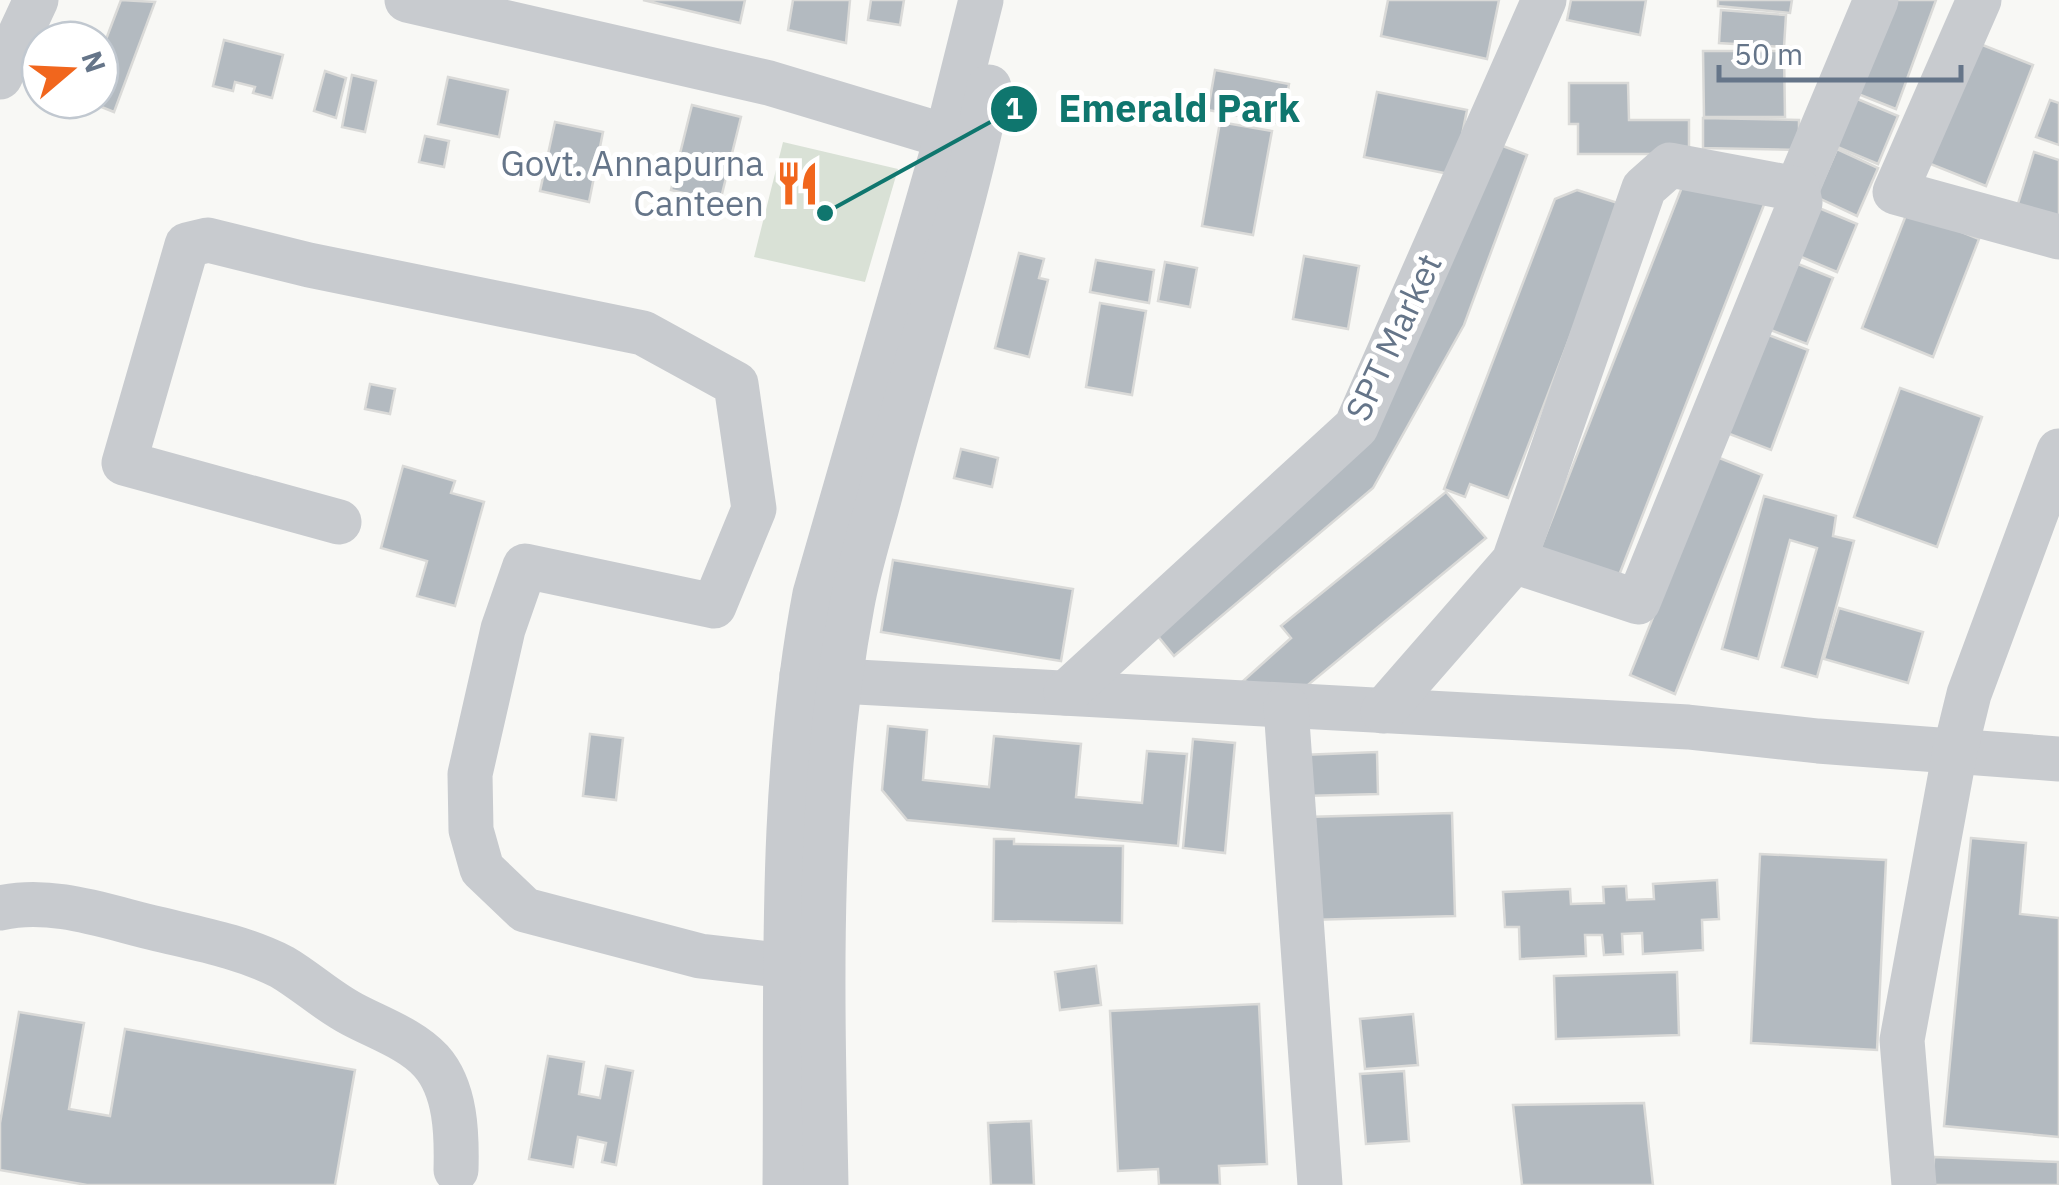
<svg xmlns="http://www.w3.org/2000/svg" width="2059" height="1185" font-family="'IBM Plex Sans',sans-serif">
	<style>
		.green { fill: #d9e1d6 }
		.building { fill: #b3bac0; stroke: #dadad8; stroke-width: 2.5 }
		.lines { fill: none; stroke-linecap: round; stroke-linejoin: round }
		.minor { stroke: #c8cbcf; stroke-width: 45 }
		.labels { text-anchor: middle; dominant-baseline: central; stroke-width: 10; stroke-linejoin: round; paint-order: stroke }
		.poi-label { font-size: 35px; fill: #657589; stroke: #fff; text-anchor: end }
		.street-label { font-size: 35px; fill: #657589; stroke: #fff }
		.leader { fill: none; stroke: #0f766e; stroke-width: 4 }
		.callout-dot { fill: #0f766e; stroke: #fff; stroke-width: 4 }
		.mark-label { font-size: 30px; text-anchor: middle; font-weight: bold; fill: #fff }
		.callout-label { font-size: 38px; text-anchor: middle; font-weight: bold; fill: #0f766e; stroke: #fff; stroke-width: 10; stroke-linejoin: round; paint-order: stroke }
	</style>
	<rect width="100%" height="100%" fill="#f8f8f5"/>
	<path class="green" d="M783,142L898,169L865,282L754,257Z"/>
	<g class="building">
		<path d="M121,0L155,2L114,112L84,100H100V55Z"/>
		<path d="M643,0H745L740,23Z"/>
		<path d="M793,0H850L846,43L788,30Z"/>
		<path d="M871,0H904L900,25L868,20Z"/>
		<path d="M1388,0H1499L1487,59L1381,36Z"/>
		<path d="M1571,0H1646L1640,35L1567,20Z"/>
		<path d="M1718,0H1792L1790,13L1718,6Z"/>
		<path d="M1892,0H1936L1896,109L1858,94Z"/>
		<path d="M1721,10L1786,15L1784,47L1719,43Z"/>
		<path d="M224,40L283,55L272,98L253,93L255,87L235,82L233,91L213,86Z"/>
		<path d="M1975,42L2033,65L1986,186L1928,163Z"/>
		<path d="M1703,51H1784L1785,117H1704Z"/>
		<path d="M1215,70L1289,84L1282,124L1208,110Z"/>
		<path d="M325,71L346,78L336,118L314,111Z"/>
		<path d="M352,75L376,81L365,132L342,127Z"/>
		<path d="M448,77L508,90L499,137L438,124Z"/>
		<path d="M1569,83H1628L1629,120H1689V154H1578V124H1569Z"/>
		<path d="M1377,92L1467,110L1454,175L1364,157Z"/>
		<path d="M1855,98L1898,116L1878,164L1835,146Z"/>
		<path d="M2050,100L2059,103V145L2036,137Z"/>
		<path d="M692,105L741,117L720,202L671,190Z"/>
		<path d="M1703,118L1799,120V150L1703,148Z"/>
		<path d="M555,122L603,132L589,202L540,191Z"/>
		<path d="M1220,122L1272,131L1253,235L1202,226Z"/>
		<path d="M425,136L449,141L444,167L419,162Z"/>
		<path d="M1492,142L1527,155L1464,325L1373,488L1174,656L1152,629L1428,313Z"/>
		<path d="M1837,149L1878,168L1857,216L1816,197Z"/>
		<path d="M2034,152L2059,160V235L2013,220Z"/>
		<path d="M1684,182L1765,202L1616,583L1539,552Z"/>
		<path d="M1577,190L1621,204L1508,498L1470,484L1465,497L1444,489L1555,199Z"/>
		<path d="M1812,205L1857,224L1837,272L1792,253Z"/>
		<path d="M1908,210L1979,239L1933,357L1862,328Z"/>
		<path d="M1019,253L1044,259L1039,278L1048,280L1029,357L995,348Z"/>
		<path d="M1304,256L1359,266L1348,329L1293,319Z"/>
		<path d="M1096,260L1154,270L1149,303L1090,292Z"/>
		<path d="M1165,262L1197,268L1190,307L1158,301Z"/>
		<path d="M1793,262L1833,278L1807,344L1768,329Z"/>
		<path d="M1100,303L1146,311L1132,395L1086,387Z"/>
		<path d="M1766,334L1808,350L1771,450L1727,433Z"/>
		<path d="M370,384L395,389L390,414L365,409Z"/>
		<path d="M1900,388L1982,417L1937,547L1854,517Z"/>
		<path d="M961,449L998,458L992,487L954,478Z"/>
		<path d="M1717,457L1762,475L1675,694L1630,675Z"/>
		<path d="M403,466L455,481L451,493L484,502L455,606L417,596L427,561L381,548Z"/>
		<path d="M1446,492L1486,538L1297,694L1243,681L1291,638L1281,626Z"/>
		<path d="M1764,496L1836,516L1833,536L1854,541L1817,677L1782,667L1817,548L1790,540L1758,659L1722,649Z"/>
		<path d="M893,560L1073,589L1061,661L881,632Z"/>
		<path d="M1839,608L1923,632L1908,683L1824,659Z"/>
		<path d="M888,726L927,730L923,780L989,787L994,736L1081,744L1076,797L1142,803L1147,751L1187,754L1178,846L907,820L882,790Z"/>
		<path d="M590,734L623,738L616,800L583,796Z"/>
		<path d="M1193,739L1235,743L1225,853L1183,848Z"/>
		<path d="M1377,752L1378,794L1302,796L1301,755Z"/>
		<path d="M1452,813L1455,916L1308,920L1305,817Z"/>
		<path d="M1971,838L2026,843L2020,914L2059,918V1137L1944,1126Z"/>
		<path d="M994,839H1014V844L1123,846L1122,923L993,921Z"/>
		<path d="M1760,854L1886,860L1877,1050L1751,1043Z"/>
		<path d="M1717,880L1719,919L1702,920L1703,950L1643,954L1642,933L1622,934L1623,954L1604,955L1602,935H1585L1586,956L1520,959L1519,927H1505L1503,892L1570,889L1571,904L1604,903L1603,887L1626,886L1627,900L1654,899L1653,884Z"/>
		<path d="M1096,966L1101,1005L1060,1010L1055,972Z"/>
		<path d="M1677,972L1679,1035L1556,1039L1554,976Z"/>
		<path d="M1259,1004L1267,1164L1219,1166L1220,1185H1159L1158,1169L1118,1171L1110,1011Z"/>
		<path d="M19,1012L84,1023L69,1109L110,1116L125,1029L355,1070L335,1185H87L0,1170V1123Z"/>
		<path d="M1413,1014L1418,1065L1365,1069L1360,1019Z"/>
		<path d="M548,1056L584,1062L579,1094L600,1098L606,1066L633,1071L616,1165L602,1162L606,1143L578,1137L573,1167L529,1159Z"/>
		<path d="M1404,1071L1409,1141L1366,1144L1360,1074Z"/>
		<path d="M1644,1103L1653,1185H1522L1513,1105Z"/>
		<path d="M1031,1121L1034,1185H991L988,1123Z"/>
		<path d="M1934,1157L2058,1162V1185H1933Z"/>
	</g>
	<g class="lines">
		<g class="minor">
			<path d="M407,0L769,83L975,145"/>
			<path d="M1979,0L1895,192L2059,237"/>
			<path d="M0,77L36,0"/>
			<path d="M1797,189L1876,0"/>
			<path d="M339,522L124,463L187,245L208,240L309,265L643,333L736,384L754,509L714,606L525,566L503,629L470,774L471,830L482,869L525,910L700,956L787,966"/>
			<path d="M802,675L839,681L1688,727L1818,741L2059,759"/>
			<path d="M1066,693L1356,427L1544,0"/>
			<path d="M1286,707L1320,1185"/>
			<path d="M1383,711L1514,561L1644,188L1670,165L1797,189L1800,203L1638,602L1514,561"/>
			<path d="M0,908C52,896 107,917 158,929C200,939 243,947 282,967C306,981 327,1001 352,1014C378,1028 411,1039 431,1061C456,1089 457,1134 456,1170"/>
			<path d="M785,1185C787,988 778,788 815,594L947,136L981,0"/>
			<path d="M826,1185C822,992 816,795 852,605C859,566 872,527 882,488C917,354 962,222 989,87"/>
			<path d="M1914,1185L1902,1040L1955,751L1969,694L2059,451"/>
		</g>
	</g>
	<defs>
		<symbol id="restaurant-bare" viewBox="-9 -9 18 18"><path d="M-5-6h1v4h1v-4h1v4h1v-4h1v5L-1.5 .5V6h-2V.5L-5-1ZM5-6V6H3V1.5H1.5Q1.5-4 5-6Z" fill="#f1661d" stroke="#fff" stroke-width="2.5" paint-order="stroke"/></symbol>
	</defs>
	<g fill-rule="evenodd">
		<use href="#restaurant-bare" x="766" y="152" width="63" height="63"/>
	</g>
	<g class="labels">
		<g class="poi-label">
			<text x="764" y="163">Govt. Annapurna<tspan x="764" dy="40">Canteen</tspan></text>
		</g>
		<g class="street-label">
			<text transform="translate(1393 337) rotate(-65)">SPT Market</text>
		</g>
	</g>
	<path class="leader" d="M825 213L1014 109"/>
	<g class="callout-dot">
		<circle cx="825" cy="213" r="10"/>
		<circle cx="1014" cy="109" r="25"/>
	</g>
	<g class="mark-label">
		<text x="1014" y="119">1</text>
	</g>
	<g class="callout-label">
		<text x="1179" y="122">Emerald Park</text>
	</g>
	<g transform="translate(70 70) rotate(71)"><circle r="48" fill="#ffffff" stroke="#c1c8d0" stroke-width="2.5"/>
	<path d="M0-8L18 38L0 25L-18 38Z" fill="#f1661d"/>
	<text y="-15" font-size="28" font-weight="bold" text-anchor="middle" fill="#657589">N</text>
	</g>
	<path d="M1719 65v15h242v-15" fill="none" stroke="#657589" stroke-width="5"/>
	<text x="1734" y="65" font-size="30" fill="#657589" stroke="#ffffff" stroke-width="8" paint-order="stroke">50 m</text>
</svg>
